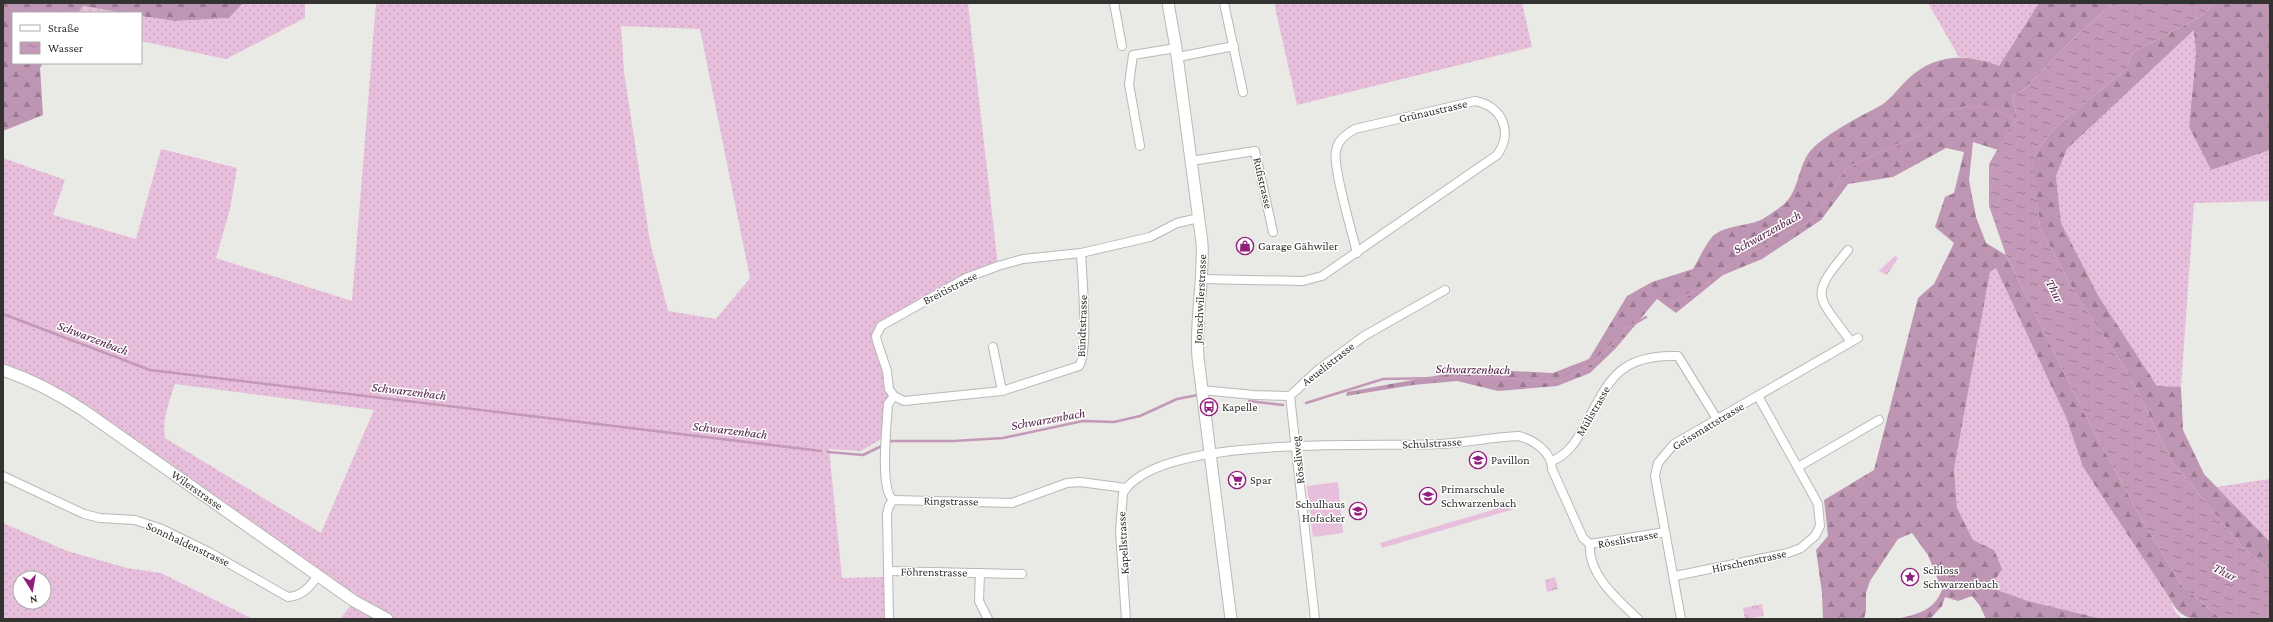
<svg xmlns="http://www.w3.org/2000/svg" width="2273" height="622" font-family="'Crimson Pro',serif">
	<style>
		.grass { fill: url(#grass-dots); fill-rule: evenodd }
		.forest { fill: url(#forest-firs) }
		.park { fill: url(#park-crowns) }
		.garden { fill: url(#garden-furrows) }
		.pitch { fill: #e7bedb }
		.water { fill: url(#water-ripples) }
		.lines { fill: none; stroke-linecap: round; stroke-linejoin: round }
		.stream { stroke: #c399b7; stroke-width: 2.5 }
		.street-casing { stroke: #b8b8b5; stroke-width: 10 }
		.secondary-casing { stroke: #b8b8b5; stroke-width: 13 }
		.street { stroke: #fff; stroke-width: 8 }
		.secondary { stroke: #fff; stroke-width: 11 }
		.labels { text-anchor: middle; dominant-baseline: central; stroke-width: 3; stroke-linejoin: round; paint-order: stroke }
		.street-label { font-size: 12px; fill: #323230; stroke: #fff }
		.poi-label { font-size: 12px; fill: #323230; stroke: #fff; text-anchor: start }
		.water-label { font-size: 13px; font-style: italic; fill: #4e1c44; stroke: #fff }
	</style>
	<defs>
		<pattern id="grass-dots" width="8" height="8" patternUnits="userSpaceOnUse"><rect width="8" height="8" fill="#e7bedb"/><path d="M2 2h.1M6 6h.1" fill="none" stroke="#c7a4bc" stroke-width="1.8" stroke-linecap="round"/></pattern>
		<pattern id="forest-firs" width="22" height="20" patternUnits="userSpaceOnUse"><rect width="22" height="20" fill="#be95b2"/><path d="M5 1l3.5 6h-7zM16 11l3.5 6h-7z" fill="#9b7a91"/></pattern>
		<pattern id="park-crowns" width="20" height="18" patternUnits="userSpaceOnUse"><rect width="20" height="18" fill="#e7bedb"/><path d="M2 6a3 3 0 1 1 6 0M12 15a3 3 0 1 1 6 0" fill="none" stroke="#c7a4bc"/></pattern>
		<pattern id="garden-furrows" width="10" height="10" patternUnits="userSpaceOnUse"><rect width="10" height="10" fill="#e7bedb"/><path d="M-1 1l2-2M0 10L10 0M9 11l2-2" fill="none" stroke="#c7a4bc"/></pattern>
		<pattern id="water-ripples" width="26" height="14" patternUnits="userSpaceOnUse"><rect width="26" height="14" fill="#c399b7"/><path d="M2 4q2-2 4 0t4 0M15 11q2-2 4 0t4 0" fill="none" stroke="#9f7d95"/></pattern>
	</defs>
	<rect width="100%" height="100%" fill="#e9e9e6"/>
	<g class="grass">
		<path d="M243,3H305V18L226,59L141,41V16L175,21L229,18Z"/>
		<path d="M376,3H968L998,266L966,278L879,330L887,371L888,398L883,438L861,451L829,449L842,578L885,577L886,619H340L354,601L83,410L3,370V158L65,180L53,215L136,239L161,149L237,168L230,209L216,258L352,301ZM621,26L700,29L750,278L716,319L668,311L650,242L624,72ZM175,384L374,410L321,533L165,438C162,419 169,402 175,384Z"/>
		<path d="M1274,3H1522L1532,47L1297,105Z"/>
		<path d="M1928,3H2039L1999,66L1978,59L1959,57Z"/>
		<path d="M83,6L124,13H78Z"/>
		<path d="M2195,29L2196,53L2189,127L2211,170L2270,150V201L2194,203L2181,387L2157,386L2099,297L2061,223L2056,176L2067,149Z"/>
		<path d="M1996,267L2066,417L2083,467L2169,597L2176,613L2183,619H2102L2028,601L1997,590L1993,583L1994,550L1973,540L1957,508L1954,469L1990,272Z"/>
		<path d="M2270,479V542L2216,487Z"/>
		<path d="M3,523L67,551L127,568L161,573L253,619H3ZM20,578H44V602H20Z"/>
	</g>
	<g class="forest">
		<path d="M3,3H243L229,18L175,21L141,16V13H124L83,6L78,13H13V63H43L40,68L43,115L3,131Z"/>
		<path d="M2039,3H2113L2077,35L2023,90L2012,96L2017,116L1998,150L1973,142L1969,180L1976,217L1986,243L2006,255L2082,409L2140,517L2182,586L2221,619C2191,619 2182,622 2169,597L2083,467L2066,417L1996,268L1990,272L1954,469L1957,508L1973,540L1994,550L2002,569L1993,583L1997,590L2028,601L2102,619H1986L1980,606L1972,596L1958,601L1945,597L1942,606L1930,619H1895C1916,615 1934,611 1942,590L1928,555L1912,533L1898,539L1870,581L1866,593V611L1864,619H1823L1822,593L1816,550L1828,536L1824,500L1874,470L1918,298L1934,284L1954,243L1935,227L1945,197L1954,193L1964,152L1946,148L1893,177L1848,184L1821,220L1762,259L1723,275L1676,313L1657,299L1616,348L1590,373L1557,386L1498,391L1457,381L1413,385L1346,396L1347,392L1473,369L1553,373L1589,359L1627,296L1652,282L1693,269C1699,259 1706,243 1714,235C1725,226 1745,226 1758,221C1766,218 1776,210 1783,205C1798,193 1798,169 1808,154C1821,136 1859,117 1878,107C1889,102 1898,88 1907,80C1933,54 1967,53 1999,66Z"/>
		<path d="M2216,3H2270V150L2211,170L2189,127L2196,53L2194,30L2067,149L2056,176L2061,223L2099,297L2157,386L2181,387L2183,430L2204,474L2270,542V570L2244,549L2172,461L2129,374L2075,293L2040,227L2033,169V160L2043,142L2057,126L2127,69L2132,53L2200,17Z"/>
	</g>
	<g class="park">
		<path d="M1555,577L1558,589L1547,592L1545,580Z"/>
		<path d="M1762,604L1764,616L1745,619L1743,608Z"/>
	</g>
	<path class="garden" d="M1895,256L1898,258L1887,275L1879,271Z"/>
	<g class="pitch">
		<path d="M1338,482L1343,533L1313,537L1307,486Z"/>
		<path d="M1513,504L1514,509L1382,548L1380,543Z"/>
	</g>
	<path class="water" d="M2113,3H2216L2200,17L2132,53L2127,69L2057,126L2043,142L2033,161L2040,227L2075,293L2129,374L2172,461L2244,549L2270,570V619H2221L2182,586L2140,517L2082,409L2006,255L1989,206V164L2017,116L2012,96L2023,90L2077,35Z"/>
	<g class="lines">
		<g class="stream">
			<path d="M1669,304L1698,290L1733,262L1807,223L1832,193L1840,176L1847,168L1923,133L1943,111C1980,105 1984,102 2017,121"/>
			<path d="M3,314L150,370L821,451"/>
			<path d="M1249,401L1283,405"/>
			<path d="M1306,403L1383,379L1492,377L1544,382L1560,381L1581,370L1604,353L1626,329L1646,317"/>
			<path d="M828,452L863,455L892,441H954L1003,438L1083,421L1114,422L1140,416L1177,399L1198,395"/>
		</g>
		<defs>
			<g id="street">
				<path d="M1114,3L1122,46"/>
				<path d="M1224,3L1243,92"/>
				<path d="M1178,57L1234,46"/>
				<path d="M1140,146L1129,84L1133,55L1176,48"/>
				<path d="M1191,161L1255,151L1273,232"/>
				<path d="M1848,250C1808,298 1817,294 1851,342"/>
				<path d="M1202,279L1303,281L1322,276L1497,155C1514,132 1502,106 1475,101L1355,129C1345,135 1338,140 1336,151C1332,166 1353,235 1357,253"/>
				<path d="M993,347L1002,391"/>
				<path d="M1201,390L1254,395L1290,396L1318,370L1364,336L1445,290"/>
				<path d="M894,396L904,401L1002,391L1079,366C1089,352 1082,273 1081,253"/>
				<path d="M1290,396L1315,619"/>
				<path d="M1552,461C1567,455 1575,443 1583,429C1609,381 1617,354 1678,356L1717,419"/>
				<path d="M1798,467L1879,420"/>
				<path d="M3,476L84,514L100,518L135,520L162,529L209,552L288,597C303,596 309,587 318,576"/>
				<path d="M893,500C879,489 887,423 888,404L894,396L889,389L887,371L877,341L876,336L881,326L966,278L998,266L1023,259L1081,253L1150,237L1177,223L1199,218"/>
				<path d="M1590,544C1587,574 1619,601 1638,619"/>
				<path d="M1590,544L1665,532"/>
				<path d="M888,571L1022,574"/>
				<path d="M980,573L979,601L988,619"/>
				<path d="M1675,576L1788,553L1801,548L1815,536L1820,526L1818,504L1758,396"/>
				<path d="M889,619L887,514L889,506L893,500L1012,503L1067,483L1080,482L1126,488"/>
				<path d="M1126,619L1120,531L1123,493C1159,433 1374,448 1439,444C1466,443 1492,437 1518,436C1533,439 1552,452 1552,469L1583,538L1590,544"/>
				<path d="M1681,619L1655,476L1658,463L1674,444L1858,338"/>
			</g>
			<g id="secondary">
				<path d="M1168,3L1176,48L1202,243C1204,282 1195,319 1198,358L1231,619"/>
				<path d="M3,370C32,380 57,393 83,410L354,601L387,619"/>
			</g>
		</defs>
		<use href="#street" class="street-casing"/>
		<use href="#secondary" class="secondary-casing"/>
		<use href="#street" class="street"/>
		<use href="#secondary" class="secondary"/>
	</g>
	<defs>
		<symbol id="shop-ring" viewBox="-11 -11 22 22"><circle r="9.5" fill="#fff" stroke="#911d7c" stroke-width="1.5"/><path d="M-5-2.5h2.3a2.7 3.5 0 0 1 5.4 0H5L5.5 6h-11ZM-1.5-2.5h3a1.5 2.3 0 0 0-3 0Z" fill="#911d7c"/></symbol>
		<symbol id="bus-ring" viewBox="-11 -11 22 22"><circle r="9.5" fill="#fff" stroke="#911d7c" stroke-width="1.5"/><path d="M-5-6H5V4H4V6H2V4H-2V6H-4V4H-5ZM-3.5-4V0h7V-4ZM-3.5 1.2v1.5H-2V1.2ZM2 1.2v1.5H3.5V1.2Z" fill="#911d7c"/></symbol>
		<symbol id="school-ring" viewBox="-11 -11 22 22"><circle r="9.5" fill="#fff" stroke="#911d7c" stroke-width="1.5"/><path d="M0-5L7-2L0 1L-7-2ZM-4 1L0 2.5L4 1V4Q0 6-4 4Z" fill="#911d7c"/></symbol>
		<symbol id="supermarket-ring" viewBox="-11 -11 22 22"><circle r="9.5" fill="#fff" stroke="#911d7c" stroke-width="1.5"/><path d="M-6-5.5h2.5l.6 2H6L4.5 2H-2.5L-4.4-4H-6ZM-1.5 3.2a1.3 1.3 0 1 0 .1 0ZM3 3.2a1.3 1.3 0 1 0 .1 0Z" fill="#911d7c"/></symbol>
		<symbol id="sight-ring" viewBox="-11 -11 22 22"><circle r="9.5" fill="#fff" stroke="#911d7c" stroke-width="1.5"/><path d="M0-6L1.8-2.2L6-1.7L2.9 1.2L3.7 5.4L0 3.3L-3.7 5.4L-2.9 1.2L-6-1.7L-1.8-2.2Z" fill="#911d7c"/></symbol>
	</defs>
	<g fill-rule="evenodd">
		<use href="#shop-ring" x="1235" y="236" width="20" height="20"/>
		<use href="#bus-ring" x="1199" y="397" width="20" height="20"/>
		<use href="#school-ring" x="1468" y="450" width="20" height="20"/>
		<use href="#supermarket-ring" x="1227" y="470" width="20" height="20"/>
		<use href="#school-ring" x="1418" y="486" width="20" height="20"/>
		<use href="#school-ring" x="1348" y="501" width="20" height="20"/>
		<use href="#sight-ring" x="1900" y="567" width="20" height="20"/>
	</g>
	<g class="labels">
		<g class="street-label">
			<text transform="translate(1433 111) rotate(-13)">Grünaustrasse</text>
			<text transform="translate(1263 183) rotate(77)">Rufistrasse</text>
			<text transform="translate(950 288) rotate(-27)">Breitistrasse</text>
			<text transform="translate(1200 299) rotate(-87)">Jonschwilerstrasse</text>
			<text transform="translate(1082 326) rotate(-88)">Bündtstrasse</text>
			<text transform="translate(1328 364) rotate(-38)">Aeuelistrasse</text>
			<text transform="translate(1593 411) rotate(-60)">Mülistrasse</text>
			<text transform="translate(1708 426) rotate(-31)">Geissmattstrasse</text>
			<text transform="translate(1432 443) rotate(-3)">Schulstrasse</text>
			<text transform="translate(1298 460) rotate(-96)">Rössliweg</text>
			<text transform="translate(197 490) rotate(35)">Wilerstrasse</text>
			<text transform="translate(951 501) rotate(1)">Ringstrasse</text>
			<text transform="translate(1628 539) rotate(-10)">Rösslistrasse</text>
			<text transform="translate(1123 543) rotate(-93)">Kapellstrasse</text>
			<text transform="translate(188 544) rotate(25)">Sonnhaldenstrasse</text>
			<text transform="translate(1749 561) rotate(-12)">Hirschenstrasse</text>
			<text transform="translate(934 572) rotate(1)">Föhrenstrasse</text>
		</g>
		<g class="poi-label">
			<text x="1258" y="246">Garage Gähwiler</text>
			<text x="1222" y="407">Kapelle</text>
			<text x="1491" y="460">Pavillon</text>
			<text x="1250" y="480">Spar</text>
			<text x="1441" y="489">Primarschule<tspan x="1441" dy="14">Schwarzenbach</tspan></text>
			<text x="1345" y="504" text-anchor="end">Schulhaus<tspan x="1345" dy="14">Hofacker</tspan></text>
			<text x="1923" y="570">Schloss<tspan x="1923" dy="14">Schwarzenbach</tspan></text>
		</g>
		<g class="water-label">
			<text transform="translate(1767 232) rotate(-29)">Schwarzenbach</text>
			<text transform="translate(2055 291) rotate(64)">Thur</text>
			<text transform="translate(93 338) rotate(21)">Schwarzenbach</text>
			<text transform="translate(1473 369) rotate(1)">Schwarzenbach</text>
			<text transform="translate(409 391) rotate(7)">Schwarzenbach</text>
			<text transform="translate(1048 419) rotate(-10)">Schwarzenbach</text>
			<text transform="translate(730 430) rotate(7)">Schwarzenbach</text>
			<text transform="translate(2225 572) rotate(28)">Thur</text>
		</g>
	</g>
	<rect width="2273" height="622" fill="none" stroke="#323230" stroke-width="8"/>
	<rect x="12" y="12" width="130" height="52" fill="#ffffff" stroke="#adadac"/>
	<rect x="20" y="25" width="20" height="6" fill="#ffffff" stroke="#adadac"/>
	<text x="48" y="32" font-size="12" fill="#323230">Straße</text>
	<rect x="20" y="42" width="20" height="12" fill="url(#water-ripples)" stroke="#adadac"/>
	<text x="48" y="52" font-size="12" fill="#323230">Wasser</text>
	<g transform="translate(32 590) rotate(169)"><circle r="19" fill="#ffffff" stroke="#adadac"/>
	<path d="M0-3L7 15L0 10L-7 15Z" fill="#911d7c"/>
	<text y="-6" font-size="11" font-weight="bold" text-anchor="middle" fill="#323230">N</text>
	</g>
</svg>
